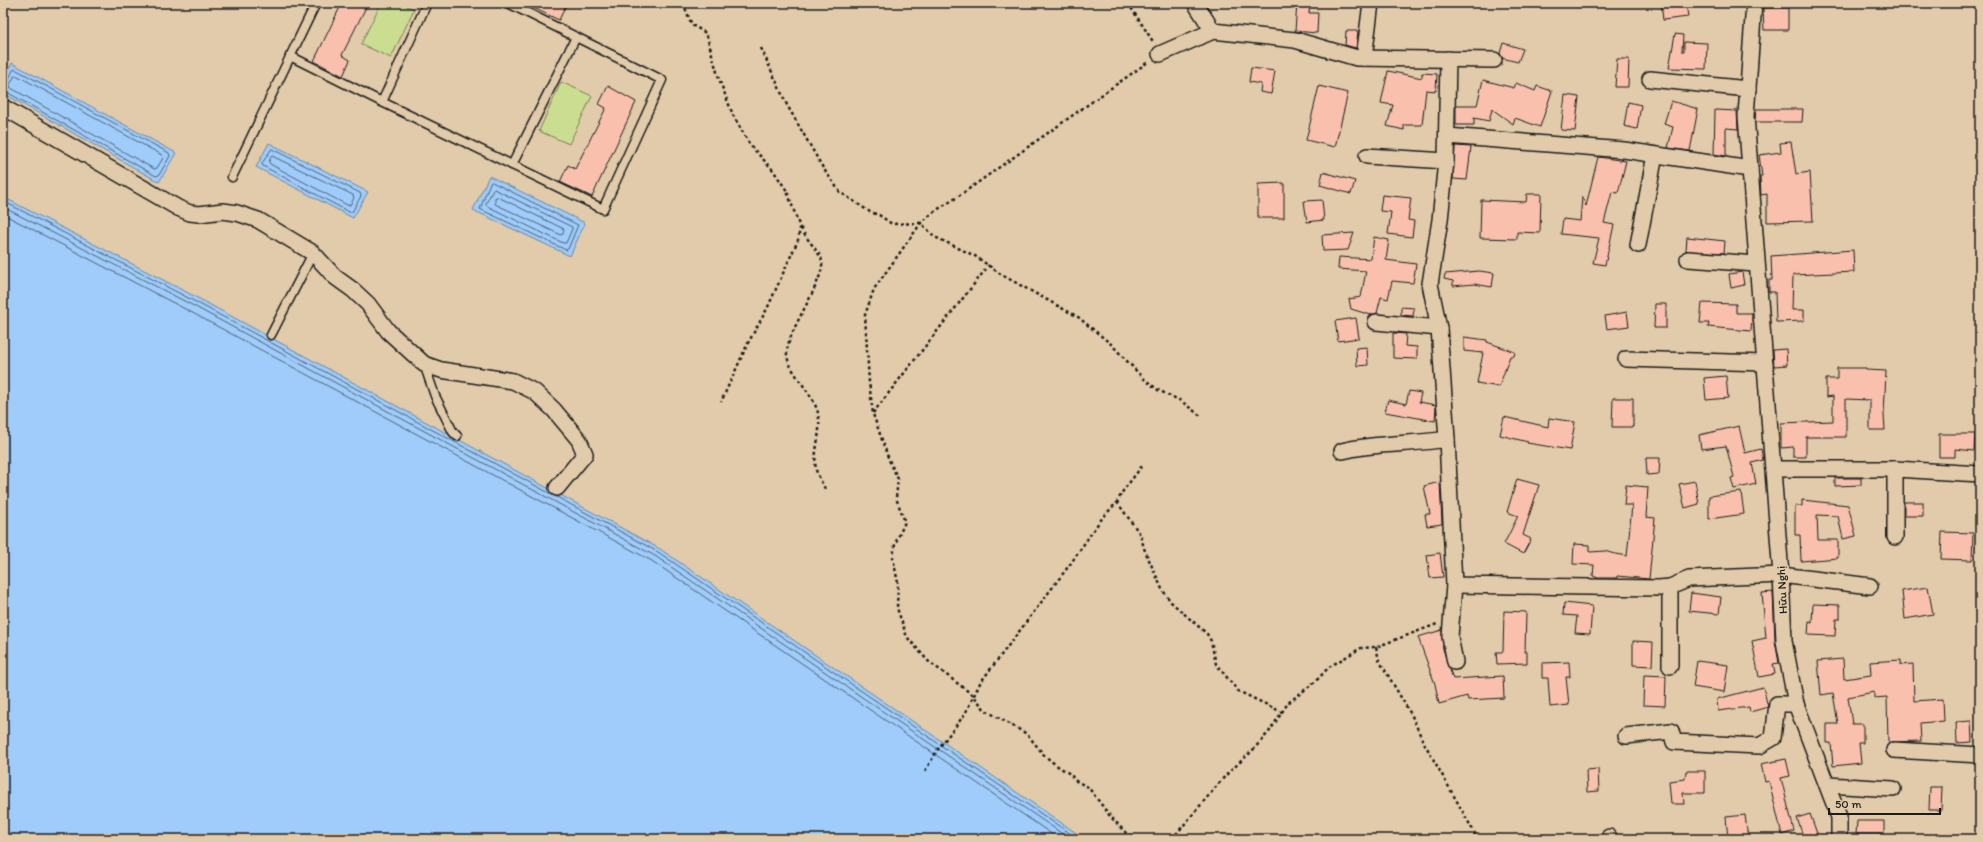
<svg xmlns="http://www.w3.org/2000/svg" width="1983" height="842" font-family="Itim,sans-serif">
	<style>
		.green { fill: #cbdd91; stroke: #747c56 }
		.water { fill: #9fccfa; stroke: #6b86a1 }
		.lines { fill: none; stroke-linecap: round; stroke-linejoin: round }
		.shore { stroke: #506275; stroke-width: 1 }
		.building { fill: #f8c0ad; stroke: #1c1c1c }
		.lane-casing { stroke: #1c1c1c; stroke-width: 11 }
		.street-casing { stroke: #1c1c1c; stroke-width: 18 }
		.path { stroke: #1c1c1c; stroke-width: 2.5; stroke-dasharray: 3 3; stroke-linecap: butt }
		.lane { stroke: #e1cbaa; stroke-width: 8 }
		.street { stroke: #e1cbaa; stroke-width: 15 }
		.labels { text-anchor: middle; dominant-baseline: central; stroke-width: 4; stroke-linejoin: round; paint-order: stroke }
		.street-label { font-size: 12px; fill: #1c1c1c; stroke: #e1cbaa }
	</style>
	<rect width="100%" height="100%" fill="#e1cbaa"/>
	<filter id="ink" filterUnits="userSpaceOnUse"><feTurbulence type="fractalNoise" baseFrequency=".025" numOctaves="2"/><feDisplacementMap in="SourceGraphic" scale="8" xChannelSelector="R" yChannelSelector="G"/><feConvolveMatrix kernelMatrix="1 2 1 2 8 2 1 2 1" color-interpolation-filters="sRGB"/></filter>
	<g filter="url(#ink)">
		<g class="green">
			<path d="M381,3H400L414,9L391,58L361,44Z"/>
			<path d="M561,82L592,96L569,144L539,131Z"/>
		</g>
		<g class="water">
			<path d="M12,63L176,153L159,182L3,93V82Z"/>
			<path d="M269,143L368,192L353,218L256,167Z"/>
			<path d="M489,176L585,223L570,256L473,210Z"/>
			<path d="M3,197L194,296L660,549L1085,839H3Z"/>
		</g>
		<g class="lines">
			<g class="shore">
				<path d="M15,76H18L162,155L163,158L157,168L154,169L11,88L10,85Z"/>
				<path d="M3,82L8,81L13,70L15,69L169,153L170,156L159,175L156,176L3,90"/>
				<path d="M272,149L360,193L361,196L352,212H349L263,166L262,164Z"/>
				<path d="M272,156L353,195L354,198L350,205H347L270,164L269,162Z"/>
				<path d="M492,182L578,225L568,249L566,250L480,209L490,183Z"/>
				<path d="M494,189L572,227V229L566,243H563L487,206L486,204Z"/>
				<path d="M498,197L564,229L563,234L561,235L495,204V198Z"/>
				<path d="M3,201L192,300L551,494"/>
				<path d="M3,207L190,304L655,556L1070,839"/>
				<path d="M3,214L187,310L652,561L1059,839"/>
				<path d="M555,496L658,552L1078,839"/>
			</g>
		</g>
		<g class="building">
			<path d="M342,3H368L342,55L350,60L343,76L314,61Z"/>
			<path d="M523,3H567L559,20Z"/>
			<path d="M1297,3L1310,4L1309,13H1318L1317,33L1295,31Z"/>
			<path d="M1661,3H1686L1688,17L1663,20Z"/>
			<path d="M1763,8H1788V30H1764Z"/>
			<path d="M1346,31H1358L1356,48L1345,45Z"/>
			<path d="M1675,34L1683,35L1682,51H1684V42L1707,43L1706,69L1669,68Z"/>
			<path d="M1503,43L1523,49L1518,62L1502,58L1500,53Z"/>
			<path d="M1617,59H1629L1628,87H1615Z"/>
			<path d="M1251,68L1275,71L1271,94L1260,92L1261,84L1249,82Z"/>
			<path d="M1388,71L1422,78V73L1437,74L1436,91L1426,90L1422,125H1404V130L1387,126L1393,105L1381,103Z"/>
			<path d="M1483,80L1514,88L1516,83L1535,91L1537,86L1552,91L1540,127L1515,118L1513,124L1492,109L1489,121L1474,118V125H1456V105H1477Z"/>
			<path d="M608,86L636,102L592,197L560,182L568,165L575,169L606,108L599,104Z"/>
			<path d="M1319,86L1348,93L1335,147L1306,140Z"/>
			<path d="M1565,95L1579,97L1575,131L1561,130Z"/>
			<path d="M1671,101L1698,109L1690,151L1668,148L1673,127L1664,124Z"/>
			<path d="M1628,102L1641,105L1637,129L1624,126Z"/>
			<path d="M1756,109H1803L1802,122H1755Z"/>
			<path d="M1715,110L1737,111L1738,129L1726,128V156L1714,154Z"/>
			<path d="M1791,142L1796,174L1810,172L1813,221L1767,222V194L1761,195L1760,176H1762L1759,155L1781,152L1780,143Z"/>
			<path d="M1455,146L1471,147L1467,180L1453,179Z"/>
			<path d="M1598,157L1626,161L1618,193L1612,192L1604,223L1614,225L1605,265L1593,263L1599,238L1561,234L1563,219L1580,221L1582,197L1586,206Z"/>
			<path d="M1323,172L1355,181L1351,194L1320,185Z"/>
			<path d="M1284,183V218H1258V184Z"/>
			<path d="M1527,194H1541L1540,233L1517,232V239L1480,238L1481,200L1526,202Z"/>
			<path d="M1382,195L1411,198L1408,220L1414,221L1412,237L1388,234L1391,212L1380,211Z"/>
			<path d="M1322,200L1324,220L1307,222L1304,201Z"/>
			<path d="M1354,233L1348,250L1323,251L1322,235Z"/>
			<path d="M1374,237L1389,240L1386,260L1416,264L1413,283L1392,281L1388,299L1381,297L1377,313L1371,315L1351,309L1349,299L1361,297L1366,271L1338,269L1339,257L1371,259Z"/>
			<path d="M1687,237L1725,241L1724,253L1686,251Z"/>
			<path d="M1853,250L1854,272L1793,275L1792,310H1804V321L1776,322L1775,292H1769V280H1772L1771,256Z"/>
			<path d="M1479,271L1494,273L1492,287L1474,284L1453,286V281L1444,279L1445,274Z"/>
			<path d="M1742,272L1744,285L1731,288L1729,274Z"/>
			<path d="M1702,303L1736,304V313H1752L1751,331L1708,327L1709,323H1700Z"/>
			<path d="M1655,304H1666V328H1654Z"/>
			<path d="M1401,307L1414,308L1413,316L1401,315Z"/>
			<path d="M1627,312L1629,326L1607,329L1605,316Z"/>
			<path d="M1356,318L1359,338L1338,341L1335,321Z"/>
			<path d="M1393,333L1406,334L1405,346L1417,347V359L1393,358Z"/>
			<path d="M1464,337L1487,340V342L1515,352L1514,356H1510L1499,387L1477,383L1483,353L1464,351Z"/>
			<path d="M1367,347L1368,365L1357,366L1356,348Z"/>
			<path d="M1786,349L1787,365L1774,366L1773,350Z"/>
			<path d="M1837,368H1866V370L1886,371L1884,415L1885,430H1870V400L1846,399V437H1806V457H1793V447L1781,448V423L1833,421V396L1826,397V379H1837Z"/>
			<path d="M1726,376L1728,398L1706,400L1704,378Z"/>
			<path d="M1409,391L1421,393L1419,402L1436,405L1435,421L1385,412L1388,400L1406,404Z"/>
			<path d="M1613,398H1633V427H1612Z"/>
			<path d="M1504,417L1548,427L1549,418L1575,422L1570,450L1527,443L1528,442L1500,435Z"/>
			<path d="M1739,426L1745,453L1761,449L1763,460L1752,463L1756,484L1734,489L1731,478L1734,477L1726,446L1701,449L1699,435Z"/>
			<path d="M1939,434H1975L1974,451L1955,449V457H1939Z"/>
			<path d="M1646,458H1660L1659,474L1647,475Z"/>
			<path d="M1835,478H1861V485L1835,486Z"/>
			<path d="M1517,479L1539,485L1523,535L1531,539L1523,554L1504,544L1518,516L1507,512Z"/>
			<path d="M1695,481L1699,504L1685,508L1679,484Z"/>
			<path d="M1440,482L1442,524L1427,526L1425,514H1430L1424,486Z"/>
			<path d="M1626,485L1648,487L1646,517L1655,518L1649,579L1617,576V578H1598L1593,576L1594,565L1573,564L1574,544L1590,545V552L1605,551L1611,553L1627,556L1632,505H1624Z"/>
			<path d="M1741,492L1744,514L1709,519V496Z"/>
			<path d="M1802,500L1848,505L1856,536L1843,539L1838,516L1817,515L1818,540H1838V558L1801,561L1800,535H1795V506H1802Z"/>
			<rect x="1904" y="502" width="19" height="14"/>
			<path d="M1942,532L1973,533L1972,560L1941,559Z"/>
			<path d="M1440,553L1443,577L1430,578L1427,555Z"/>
			<path d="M1928,587L1933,614L1905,619L1902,591Z"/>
			<path d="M1773,592L1775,641L1779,663L1773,664L1775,674L1759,677L1752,641L1766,638L1762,593Z"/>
			<path d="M1691,593L1721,597L1719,614L1689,611Z"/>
			<path d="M1564,603L1592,606L1590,634L1575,633L1577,616L1563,615Z"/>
			<path d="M1813,604L1840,605V619H1836L1835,636L1808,635L1809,621L1812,622Z"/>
			<path d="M1504,611L1526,612L1525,652H1527V663L1497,664L1496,652H1503Z"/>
			<path d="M1442,630L1443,649L1453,679L1503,676L1504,698L1468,700L1467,696L1439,704L1435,684L1418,637Z"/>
			<path d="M1633,641L1653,642L1652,666L1633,665Z"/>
			<path d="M1843,659L1844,679L1871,675L1870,662L1901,660V665L1913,664L1914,701L1943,699L1944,721L1920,723L1921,741L1888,742L1887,697L1874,698V692L1848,697L1852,724H1863V743H1859L1861,763L1833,766L1831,743H1827V724H1838L1833,693L1821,695L1818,661Z"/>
			<path d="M1697,661L1728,665L1724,692L1693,687Z"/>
			<path d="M1569,662L1570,677H1566L1569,705L1550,707L1548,678H1542V663Z"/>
			<path d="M1644,675L1666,676L1665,706L1643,705Z"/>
			<path d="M1763,687L1768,707L1750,712L1749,707L1718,711L1717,699Z"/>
			<path d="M1971,721L1972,742L1957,743L1956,722Z"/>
			<path d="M1786,759L1790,776L1781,778L1794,831L1782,835L1769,781L1765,782L1761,764Z"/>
			<path d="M1598,769L1599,791L1587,792L1586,770Z"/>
			<path d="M1686,771H1705V793H1683L1684,804H1671L1669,781L1685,779Z"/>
			<path d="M1930,787H1942L1941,810H1929Z"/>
			<path d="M1810,814L1819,839H1804L1797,818Z"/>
			<path d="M1745,815L1748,839H1728L1726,817Z"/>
			<path d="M1857,821H1884V834H1856Z"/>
		</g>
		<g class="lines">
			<defs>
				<g id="lane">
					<path d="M290,56L382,102L603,209L662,80L508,3"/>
					<path d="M382,102L427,3"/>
					<path d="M512,165L576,37"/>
					<path d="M232,177L316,3"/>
					<path d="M271,335L313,253"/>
					<path d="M424,364L435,396L453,432L457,436"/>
				</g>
				<g id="street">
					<path d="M1754,3L1746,116L1781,575L1784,641L1796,704L1839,817V839"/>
					<path d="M1213,31L1295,40L1357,58L1494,60"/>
					<path d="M1160,54L1213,31L1195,3"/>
					<path d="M1364,58L1371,3"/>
					<path d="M1448,59L1446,161L1440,220L1430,284L1439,328L1447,439L1454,585L1659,588L1670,587L1689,579L1781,575L1870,586"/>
					<path d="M1650,79L1748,89"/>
					<path d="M3,107L178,208L190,213L199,214L223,211L237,213L258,220L313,253L335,277L353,290L368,304L388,331L424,364L441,370L513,381L535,392L554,410L579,440L585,454L557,488"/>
					<path d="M1447,136L1624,150L1750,169"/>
					<path d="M1367,156L1446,161"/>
					<path d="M1638,245L1655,155"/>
					<path d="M1688,259L1756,264"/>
					<path d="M1376,322L1439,328"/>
					<path d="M1626,359L1765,363"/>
					<path d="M1342,451C1376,442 1412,445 1447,439"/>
					<path d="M1773,469H1895L1980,474"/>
					<path d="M1895,469V537"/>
					<path d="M1454,585L1450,637L1455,662"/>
					<path d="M1670,587V666"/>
					<path d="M1626,736L1671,731L1674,742L1759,746L1773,738L1777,704H1796"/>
					<path d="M1894,750L1980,755"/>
					<path d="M1828,785L1893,789"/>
					<path d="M1609,837V839"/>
				</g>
			</defs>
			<use href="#lane" class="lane-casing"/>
			<use href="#street" class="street-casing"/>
			<g class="path">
				<path d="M683,3L692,25L706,33L719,79L733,115L750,145L773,170L787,191L800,228L798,240L767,309L748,343L721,402"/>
				<path d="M1128,3L1154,43"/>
				<path d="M761,48L787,105L823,168L840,192L870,212L879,215L892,224L921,223L935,237L975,256L1002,275L1078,317L1111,344L1143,378L1158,390L1181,401L1202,417"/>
				<path d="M801,228C806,239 816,248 821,258C830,275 785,332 787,354C787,370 814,394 818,413C823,433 811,455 817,473C819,478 823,484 825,489"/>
				<path d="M873,413L989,265"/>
				<path d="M1117,502L1140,534L1145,551L1162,589L1171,602L1207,634L1211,641L1216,664L1238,691L1282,712"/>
				<path d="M1376,647L1379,660L1412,716L1422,739L1478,839"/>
				<path d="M925,771L938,749L965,714L980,683L1071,563L1099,522L1117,502L1123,491L1142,466"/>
				<path d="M1137,839L1126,833L1110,816L1088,787L1076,781L1070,774L1056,765L1044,755L1027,734L985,710L973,695L928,661L907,637L897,608L898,583L893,558L895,544L905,522L896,498L898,479L889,460L873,414L869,382L865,315L874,289L921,223L935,211L956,198L1148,62"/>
				<path d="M1172,839L1226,775L1251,752L1269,732L1288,703L1316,681L1329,667L1361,648L1376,647L1437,624"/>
				<path d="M1538,839L1595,837"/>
			</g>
			<use href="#lane" class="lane"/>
			<use href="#street" class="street"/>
		</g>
	</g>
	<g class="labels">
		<g class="street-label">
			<text transform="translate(1782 590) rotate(-93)">Hữu Nghị</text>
		</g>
	</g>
	<rect width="1983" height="842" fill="none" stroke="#e1cbaa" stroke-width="16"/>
	<rect x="8" y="8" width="1967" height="826" fill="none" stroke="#1c1c1c" stroke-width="1.5" filter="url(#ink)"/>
	<path d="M1829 808v6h111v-6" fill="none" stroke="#1c1c1c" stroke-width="2"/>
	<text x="1835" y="808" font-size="12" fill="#1c1c1c" stroke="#e1cbaa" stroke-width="3" paint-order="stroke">50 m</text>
</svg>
